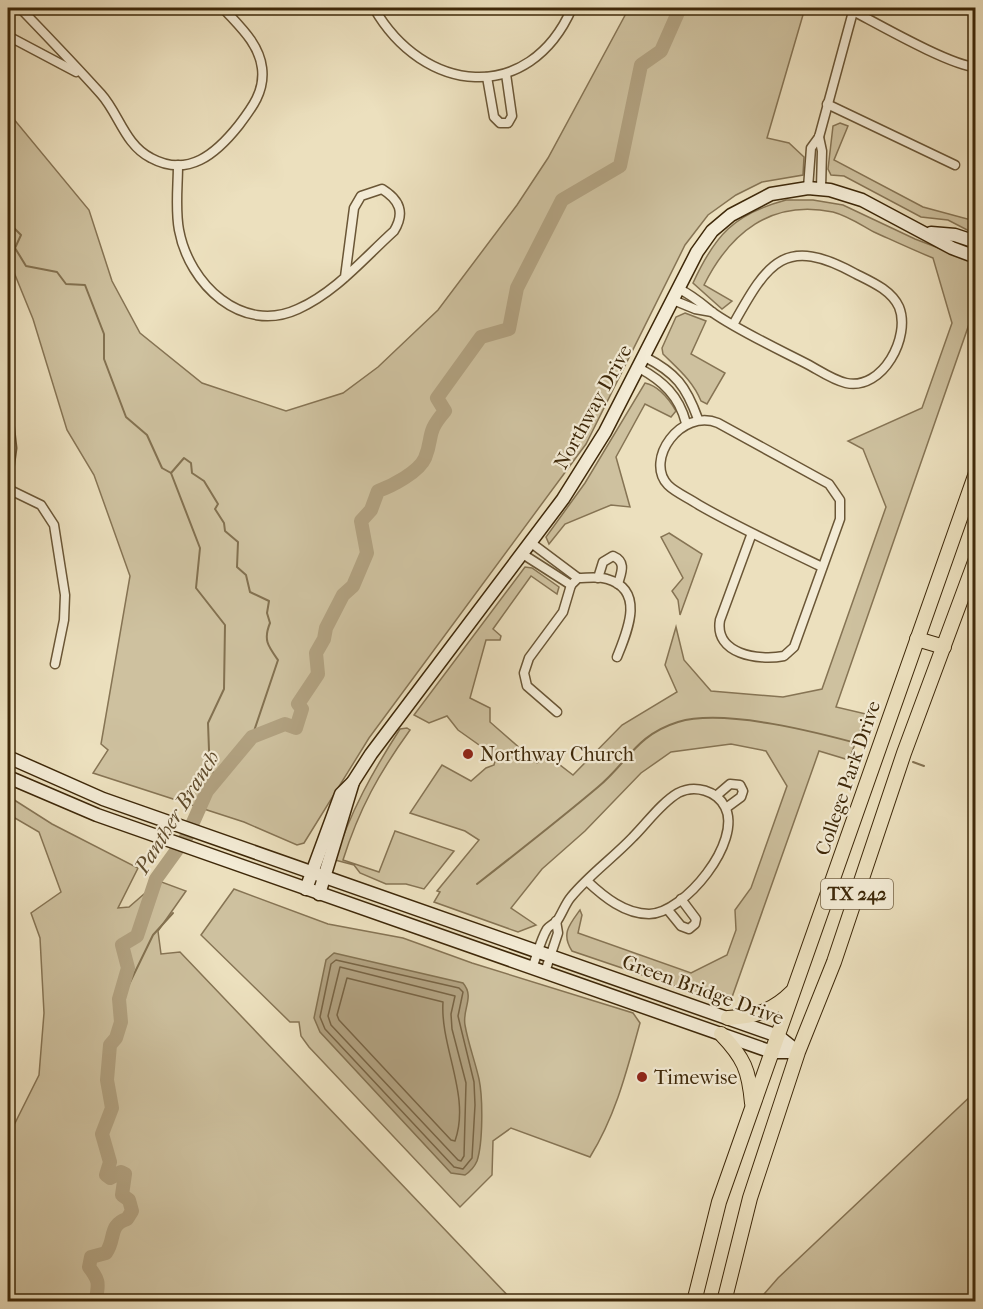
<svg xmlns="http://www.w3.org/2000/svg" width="983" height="1309" font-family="'IM FELL French Canon',serif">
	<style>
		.green { fill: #cec19f; stroke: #867454; stroke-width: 1.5 }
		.water { fill: #b1a180; stroke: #837150; stroke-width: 1.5 }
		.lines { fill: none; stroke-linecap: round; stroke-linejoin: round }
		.shore { stroke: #786444; stroke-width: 1.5 }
		.stream { stroke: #837150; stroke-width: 2 }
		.river { stroke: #b1a180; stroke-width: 14 }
		.street-casing { stroke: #6a5636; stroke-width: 11 }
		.secondary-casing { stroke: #3e2809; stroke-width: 15 }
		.primary-casing { stroke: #3e2809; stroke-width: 16 }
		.street { stroke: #f3ebd5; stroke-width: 8 }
		.secondary { stroke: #f3ebd5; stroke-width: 12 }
		.primary { stroke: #ece0be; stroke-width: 14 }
		.poi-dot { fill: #8f2418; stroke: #f3ebd5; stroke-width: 2 }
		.labels { text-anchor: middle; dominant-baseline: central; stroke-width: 4.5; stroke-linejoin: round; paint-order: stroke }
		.shield { fill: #f3ebd5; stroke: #746246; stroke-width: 1.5 }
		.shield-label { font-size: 18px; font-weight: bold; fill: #3e2809 }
		.street-label { font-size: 20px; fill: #3e2809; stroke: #f3ebd5 }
		.poi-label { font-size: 20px; fill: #3e2809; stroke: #f3ebd5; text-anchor: start }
		.water-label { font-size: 21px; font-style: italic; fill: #604c2d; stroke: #f3ebd5 }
	</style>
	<rect width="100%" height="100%" fill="#ece0be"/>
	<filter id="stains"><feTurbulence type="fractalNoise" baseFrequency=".00333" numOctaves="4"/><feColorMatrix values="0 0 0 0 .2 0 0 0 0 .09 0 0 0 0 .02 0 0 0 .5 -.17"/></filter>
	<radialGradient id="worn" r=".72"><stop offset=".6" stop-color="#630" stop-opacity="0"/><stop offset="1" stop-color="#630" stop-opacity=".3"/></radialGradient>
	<g class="green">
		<path d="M629,8H805L767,138L789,143L804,157L803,175L762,182L736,195L708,215L685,245L586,444L369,738L304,843L297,845L244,822L93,773L108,750L101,744L130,576L94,475L67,430L33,319L13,270L8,265V112L89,210L112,281L140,333L202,383L286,411L343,393L378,367L438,310L517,205L548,158Z"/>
		<path d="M840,123L848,126L834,160L923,207L975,221V234L948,220L921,217L844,176L831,175L828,169L833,126Z"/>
		<path d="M786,200H813L843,205L915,239L975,262V307L836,707L866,714L849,760L819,751L731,1000L722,1002L572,951C561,934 569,925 580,910L582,915L578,933L691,973L727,955L736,930L735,910L751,888L787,786L766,751L731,744L671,752L641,773L585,831L542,869L511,908L536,925L518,932L434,902L440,892L437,891L479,840L465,831L410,813L442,765L471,781L486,768L494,765L496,757L458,730L447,716L429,723L414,715L525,567L532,568L559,587L557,594L531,576L493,629L501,636L500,640H486L470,698L490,708V722L537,763L547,755L573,775L622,725L677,692L665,665L676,627L684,660L711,691L783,697L822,689L886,507L863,449L848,441L922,408L952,323L933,258C913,250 894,241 874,232C861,225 848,216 833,212C771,199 730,233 704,285L732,301L722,309L693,283C715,235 734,214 786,200Z"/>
		<path d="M685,313L706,321L691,354L725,373L707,404L701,401C693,381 678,369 663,354L662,348L676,317Z"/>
		<path d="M645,383C659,386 669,399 676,411L671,417L645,404L616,457L630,507L611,505L565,524L549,544L546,537L585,483Z"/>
		<path d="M669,533L702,554L680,615L678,600L672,591L683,578L661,537Z"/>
		<path d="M407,728L410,730C379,773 359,809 343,860L379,872L395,831L454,851L424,889L406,884H386L360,873L354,865L335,860C350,812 373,771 400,729Z"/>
		<path d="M8,796L52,824L138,868L118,908L129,907L159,881L186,891L158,931L161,954L180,952L513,1301H8V1130L14,1125L39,1075L44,1013L40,938L31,913L61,892L39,832L8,814Z"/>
		<path d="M234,889L328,924L403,938L472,963L633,1013L640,1023C627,1070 616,1115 590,1157L511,1128L493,1141L492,1175L460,1207L309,1047L301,1036L299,1022H290L201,935Z"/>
		<path d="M975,1092V1301H758L778,1278Z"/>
	</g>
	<path class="water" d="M334,953L463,983C475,997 462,1009 465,1025C468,1043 475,1061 479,1079C483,1098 483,1143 477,1161C474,1168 471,1171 465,1175L451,1173L320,1032L314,1018L326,960Z"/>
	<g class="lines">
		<g class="shore">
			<path d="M336,960L459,988L463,992L458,1016L474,1082L475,1105L472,1158L463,1169L454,1167L325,1029L320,1017L331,964Z"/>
			<path d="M340,967L455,996L451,1014L452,1029L466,1083L464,1156L461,1161L458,1160L331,1025L328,1016Z"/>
			<path d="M347,978L443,1002C440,1047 471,1096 455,1141L451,1140L339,1020L337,1015Z"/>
		</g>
		<g class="stream">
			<path d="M8,201L12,203V226L21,235L15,248L26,266L57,272L66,284L85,285L104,334V359L126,417L147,435L162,468L171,473L184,458L191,463L192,473L204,481L218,504L215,509L224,523L225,531L238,542L237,567L246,575L250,592L269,601L267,613L270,623C263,640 268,646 278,660L252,737"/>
			<path d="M171,473L200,548L196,588L225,625L224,689L208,723L209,750L215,781"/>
			<path d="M913,762L924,766"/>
			<path d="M477,884C518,852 559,820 598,787C628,762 636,735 678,722C725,708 820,733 867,746"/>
			<path d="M119,1005L153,935L173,913"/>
		</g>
		<path class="river" d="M96,1302C97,1285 102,1284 89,1267L91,1257L106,1253C116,1239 108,1225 127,1219L132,1211L129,1200L122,1195L125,1174L121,1172L110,1178L106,1175L110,1162L102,1134L112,1108L107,1080L110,1045L116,1038L121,1022L119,999L128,968L122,945L137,936L156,879L187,836L207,791L252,737L285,724L296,728L302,709L298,704L318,674L316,653L324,639L326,628L343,595L353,586L367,553L361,521L371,510L378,491C392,486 419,472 425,458C434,436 425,434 445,411L437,398L481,337L509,329L517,288L562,200L620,166L641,65L661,51L680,8"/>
		<defs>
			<g id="street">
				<path d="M20,8C47,36 75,65 101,94C119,114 125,145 151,158C188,178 216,154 239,125C252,108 265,91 262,68C259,43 239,26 223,8"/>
				<path d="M374,8C423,94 529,106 572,8"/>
				<path d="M8,11L12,8"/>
				<path d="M853,11C878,24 951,66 976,67"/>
				<path d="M8,36L76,72"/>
				<path d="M487,77L494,117L500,123H508L512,116L506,74"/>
				<path d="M827,104L955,165"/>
				<path d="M819,137L822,151L821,188"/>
				<path d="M178,165C178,186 175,209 179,230C189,284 242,335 298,309C336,292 364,258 394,231C405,213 400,200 382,189L361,196L354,208L345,277"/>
				<path d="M808,188L811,148L819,137L854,8"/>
				<path d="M679,289C692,295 701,303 712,312C737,330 780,350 809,365C820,371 833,380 846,383C883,391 911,336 899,307C891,290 872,282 856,274C785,235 768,262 734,323"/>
				<path d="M673,300L695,309L712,312"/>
				<path d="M645,357C676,373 686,386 698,419"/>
				<path d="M639,368C663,381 679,396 686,423"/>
				<path d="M8,413L12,448L8,477"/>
				<path d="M8,489L41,505L54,525L65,595L64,620L55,664"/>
				<path d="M752,533L720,620C714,654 758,661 784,656L794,647L840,519V500L829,484L718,423C681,408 644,460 668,485C676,493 689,498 699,505C739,528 781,547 822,567"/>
				<path d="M530,542L578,578"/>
				<path d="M521,553L571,585"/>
				<path d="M598,578L603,562L613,556C627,562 621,573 618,584"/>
				<path d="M571,585L578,578C587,578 598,576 607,579C646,590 627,632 617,657"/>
				<path d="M557,712L527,686L524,673L529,658L563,612L571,585"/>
				<path d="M716,796L730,784L740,785L743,791L741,797L726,808"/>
				<path d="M668,910L681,926L689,929L695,924L696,919L681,899"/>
				<path d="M532,968C537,956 540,941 547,929C549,926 554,924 557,921C562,914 565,904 571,897C589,875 613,858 633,837C647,823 661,803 678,793C695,784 717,791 725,807C743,841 684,914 649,914C625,914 604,897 587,881"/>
				<path d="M545,972L558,933L556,921"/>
			</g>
			<g id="secondary">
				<path d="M931,233L955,235L976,242"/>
				<path d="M8,757L103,799L778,1036L798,1052"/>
				<path d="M8,777L97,815L772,1052H798"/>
				<path d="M306,889L341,794L353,782L371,754L563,499L605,432L697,252L712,231L731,215L771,194L808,188L830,190L862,200L952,248L976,257"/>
				<path d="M319,894L353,782"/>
			</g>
			<g id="primary">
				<path d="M917,639L944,647"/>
				<path d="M728,1018C755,1016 772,1012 792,992"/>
				<path d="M721,1034C744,1058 749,1070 752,1103"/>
				<path d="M694,1302L719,1202L976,473"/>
				<path d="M724,1302L750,1198L798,1052L834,962L904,753L976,559"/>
			</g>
		</defs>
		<use href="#street" class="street-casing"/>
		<use href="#secondary" class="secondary-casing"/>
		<use href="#primary" class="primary-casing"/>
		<use href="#street" class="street"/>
		<use href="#secondary" class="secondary"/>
		<use href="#primary" class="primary"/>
	</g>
	<g class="poi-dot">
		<circle cx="468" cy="754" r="6"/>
		<circle cx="642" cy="1077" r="6"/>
	</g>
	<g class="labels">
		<rect class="shield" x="821" y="879" width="72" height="30" rx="4.5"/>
		<g class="shield-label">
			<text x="857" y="894">TX 242</text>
		</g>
		<g class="street-label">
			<text transform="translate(593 407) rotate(-61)">Northway Drive</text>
			<text transform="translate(848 778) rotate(-71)">College Park Drive</text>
			<text transform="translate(703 990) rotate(20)">Green Bridge Drive</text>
		</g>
		<g class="poi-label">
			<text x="480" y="754">Northway Church</text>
			<text x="654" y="1077">Timewise</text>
		</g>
		<g class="water-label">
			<text transform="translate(177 812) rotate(-58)">Panther Branch</text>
		</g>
	</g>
	<rect width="983" height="1309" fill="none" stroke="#ece0be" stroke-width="30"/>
	<rect x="9" y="9" width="965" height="1291" fill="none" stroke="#3e2809" stroke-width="3"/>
	<rect x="15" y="15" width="953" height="1279" fill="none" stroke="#3e2809" stroke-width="1.5"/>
	<rect width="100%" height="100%" filter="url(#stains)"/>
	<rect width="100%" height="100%" fill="url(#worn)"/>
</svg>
